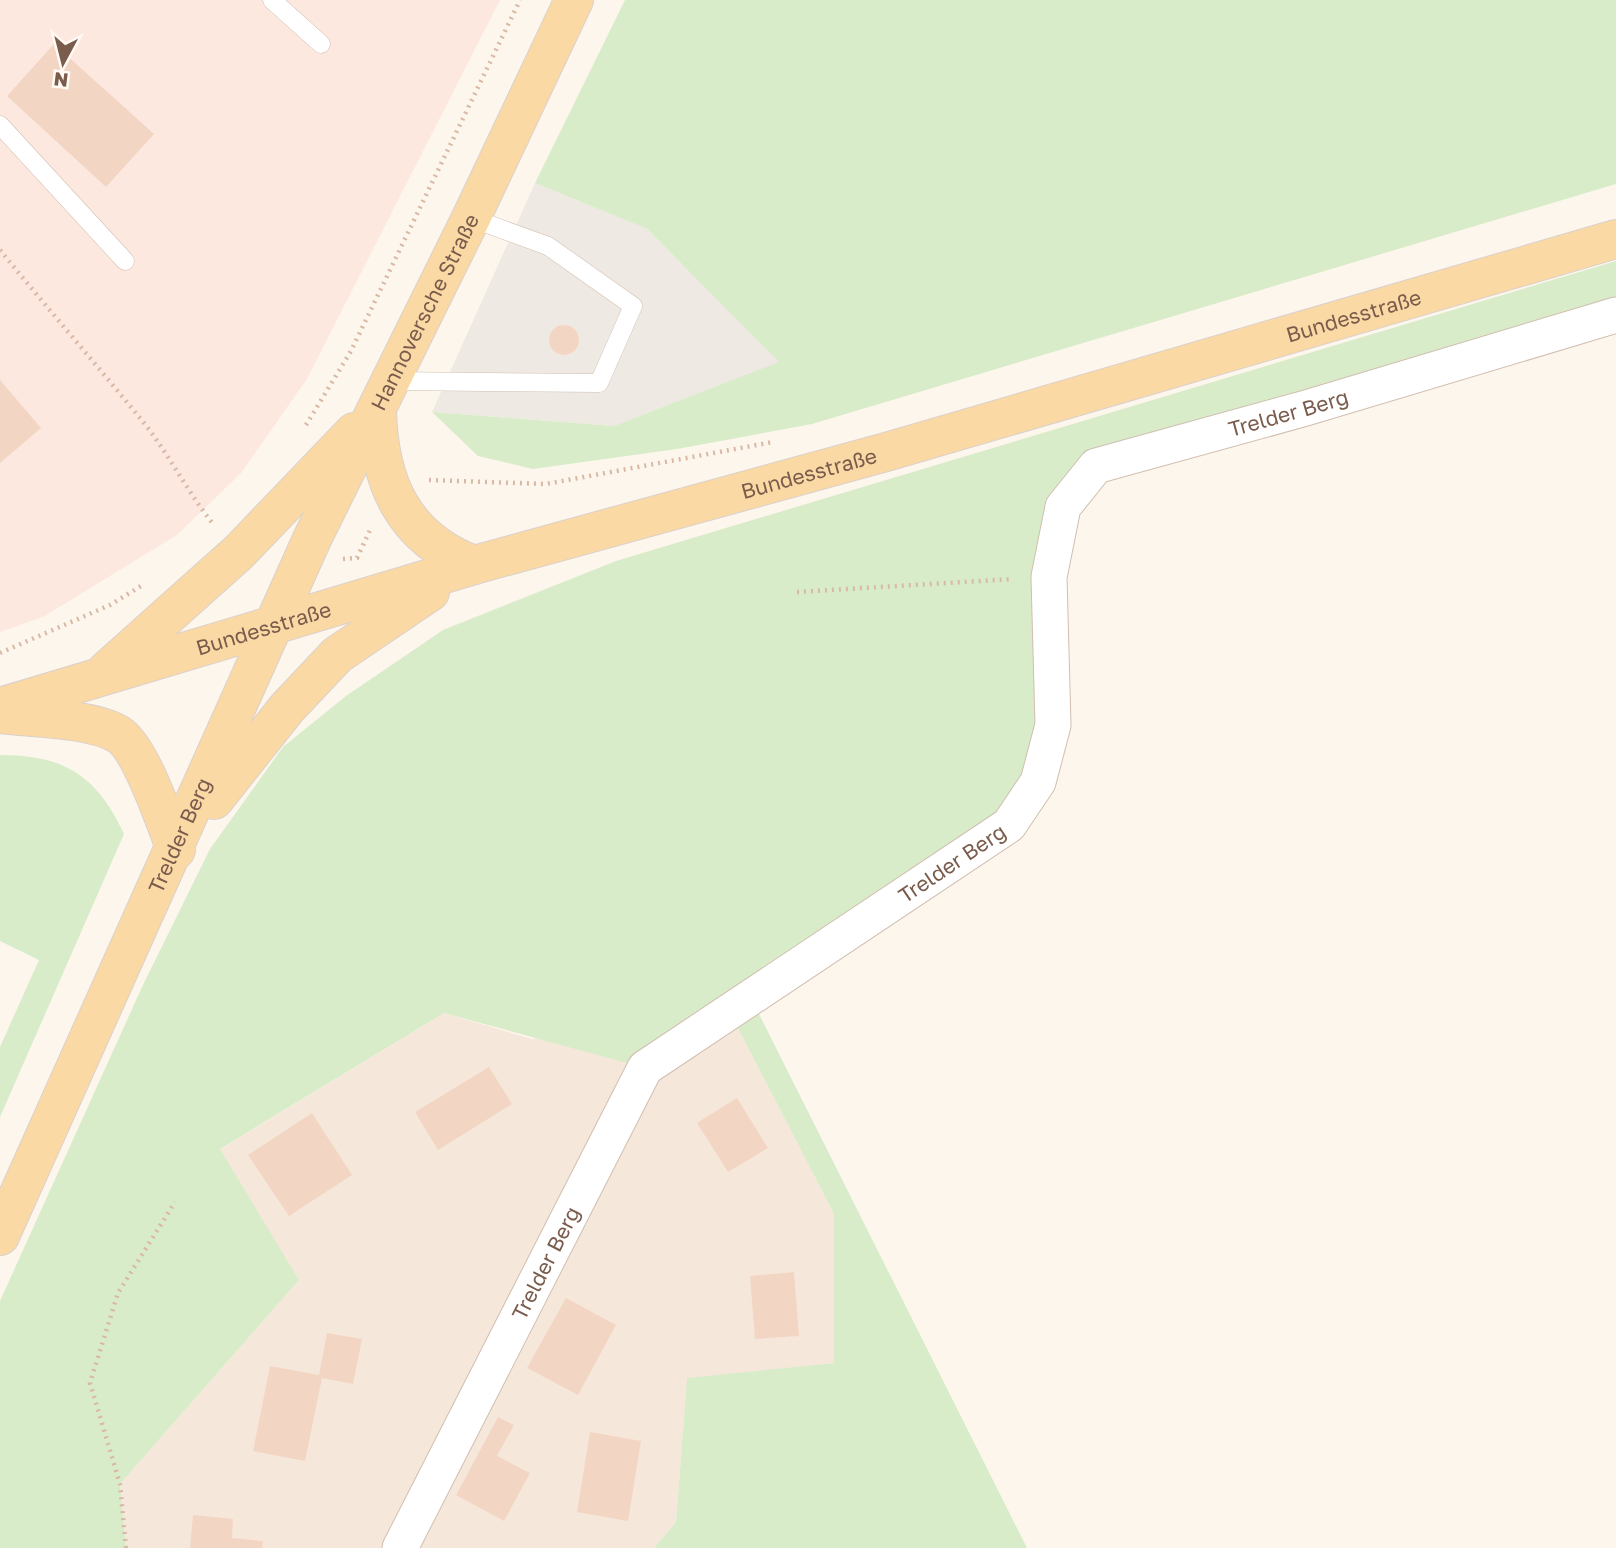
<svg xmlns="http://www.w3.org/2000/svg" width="1616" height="1548" font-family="'Golos Text',sans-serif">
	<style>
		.residential { fill: #f5e8da }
		.commercial { fill: #fde8e0 }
		.industrial { fill: #efe9e4 }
		.green { fill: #d8ecc9 }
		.building { fill: #f3d5c3 }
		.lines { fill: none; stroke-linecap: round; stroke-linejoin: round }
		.lane-casing { stroke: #d1beb0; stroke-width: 19 }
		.street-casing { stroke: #d1beb0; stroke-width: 37 }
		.primary-casing { stroke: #dad1cd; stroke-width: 40 }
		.path { stroke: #d9b8a5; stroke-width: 4.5; stroke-dasharray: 2 5; stroke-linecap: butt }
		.lane { stroke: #fff; stroke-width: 18 }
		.street { stroke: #fff; stroke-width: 35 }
		.primary { stroke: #fbd9a5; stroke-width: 38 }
		.labels { text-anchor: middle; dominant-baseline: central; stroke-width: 6; stroke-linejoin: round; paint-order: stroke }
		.street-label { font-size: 21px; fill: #7a5c4d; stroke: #fffaf3 }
	</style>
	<rect width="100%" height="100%" fill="#fdf6ec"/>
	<path class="residential" d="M444,1013L532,1039L730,1013L834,1214V1363L687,1379L676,1522L654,1548H126L120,1484L299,1280L219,1150Z"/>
	<path class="commercial" d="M0,0H500L307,379L241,473L177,535L43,617L0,632Z"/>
	<path class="industrial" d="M535,183L647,229L780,362L614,426L432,412Z"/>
	<g class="green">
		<path d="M625,0H1616V184L812,424L677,449L533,469L478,456L432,412L614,426L779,362L647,229L535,183Z"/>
		<path d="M1616,261V315L1096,466L1063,507L1038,782L750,996L1027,1548H654L676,1522L687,1378L834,1363V1214L730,1013L645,1068L444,1013L220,1149L299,1280L120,1484L126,1548H0V1301L142,987L210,849L283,747L346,696L443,630L616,561Z"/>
		<path d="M0,755C65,755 97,776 124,834L0,1117V1047L39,960L0,941Z"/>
	</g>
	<g class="building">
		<path d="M54,44L154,134L106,187L7,96Z"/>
		<circle cx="564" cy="340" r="15"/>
		<path d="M0,380L41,428L0,463Z"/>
		<path d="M489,1067L512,1104L438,1150L415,1112Z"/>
		<path d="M737,1098L768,1148L728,1172L697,1123Z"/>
		<path d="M312,1113L352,1175L289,1216L248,1155Z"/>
		<path d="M794,1272L799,1336L755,1339L750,1276Z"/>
		<path d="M566,1298L616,1325L578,1395L527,1368Z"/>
		<path d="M327,1333L362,1339L353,1384L322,1378L305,1461L253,1451L270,1366L319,1375Z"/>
		<path d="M498,1417L514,1425L497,1456L530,1473L504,1521L456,1495Z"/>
		<path d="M590,1432L641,1441L628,1521L577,1512Z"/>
		<path d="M193,1515L233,1519L232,1538L263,1541L262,1548H190Z"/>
	</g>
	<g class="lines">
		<defs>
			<g id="lane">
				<path d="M272,0L321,44"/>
				<path d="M0,125L125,261"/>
				<path d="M390,381L599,383L633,306L548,246L471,218"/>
			</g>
			<g id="street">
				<path id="s1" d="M400,1548L645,1068L1009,825L1038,782L1053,725L1049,577L1063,507L1096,466L1306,408L1616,315"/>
			</g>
			<g id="primary">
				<path d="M377,411C379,483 403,538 474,565"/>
				<path d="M107,670L239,552L354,432"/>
				<path id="s2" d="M0,707L474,565L886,452L1616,239"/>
				<path d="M0,714C33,718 89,718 118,734C141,748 166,824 176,850"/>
				<path d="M214,800L287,708L337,655L430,592"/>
				<path id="s3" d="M0,1236L312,539L471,218L574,0"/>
			</g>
		</defs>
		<use href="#lane" class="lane-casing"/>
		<use href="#street" class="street-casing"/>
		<use href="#primary" class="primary-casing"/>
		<g class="path">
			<path d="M0,250C47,308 97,365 144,423C170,456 188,493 214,525"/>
			<path d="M306,425L351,351L520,0"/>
			<path d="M429,480L546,484L773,442"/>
			<path d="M343,559L357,558L371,528"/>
			<path d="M797,592L1013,579"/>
			<path d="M0,653L110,605L141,586"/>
			<path d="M126,1548L120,1484L90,1383L118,1293L175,1202"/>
		</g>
		<use href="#lane" class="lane"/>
		<use href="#street" class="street"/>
		<use href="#primary" class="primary"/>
	</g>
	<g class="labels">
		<g class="street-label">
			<text stroke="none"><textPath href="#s3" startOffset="1017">Hannoversche Straße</textPath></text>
			<text stroke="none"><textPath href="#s2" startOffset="1409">Bundesstraße</textPath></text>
			<text stroke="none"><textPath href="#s1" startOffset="1559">Trelder Berg</textPath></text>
			<text stroke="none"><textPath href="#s2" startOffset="842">Bundesstraße</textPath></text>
			<text stroke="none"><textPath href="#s2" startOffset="275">Bundesstraße</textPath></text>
			<text stroke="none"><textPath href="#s3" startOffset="439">Trelder Berg</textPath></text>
			<text stroke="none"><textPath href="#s1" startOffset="908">Trelder Berg</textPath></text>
			<text stroke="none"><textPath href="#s1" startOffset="320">Trelder Berg</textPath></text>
		</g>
	</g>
	<g transform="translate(63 63) rotate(187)" stroke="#fffaf3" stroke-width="5" paint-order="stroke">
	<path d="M0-5L12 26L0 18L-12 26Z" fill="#7a5c4d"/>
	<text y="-10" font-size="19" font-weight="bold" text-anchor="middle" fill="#7a5c4d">N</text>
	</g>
</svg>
